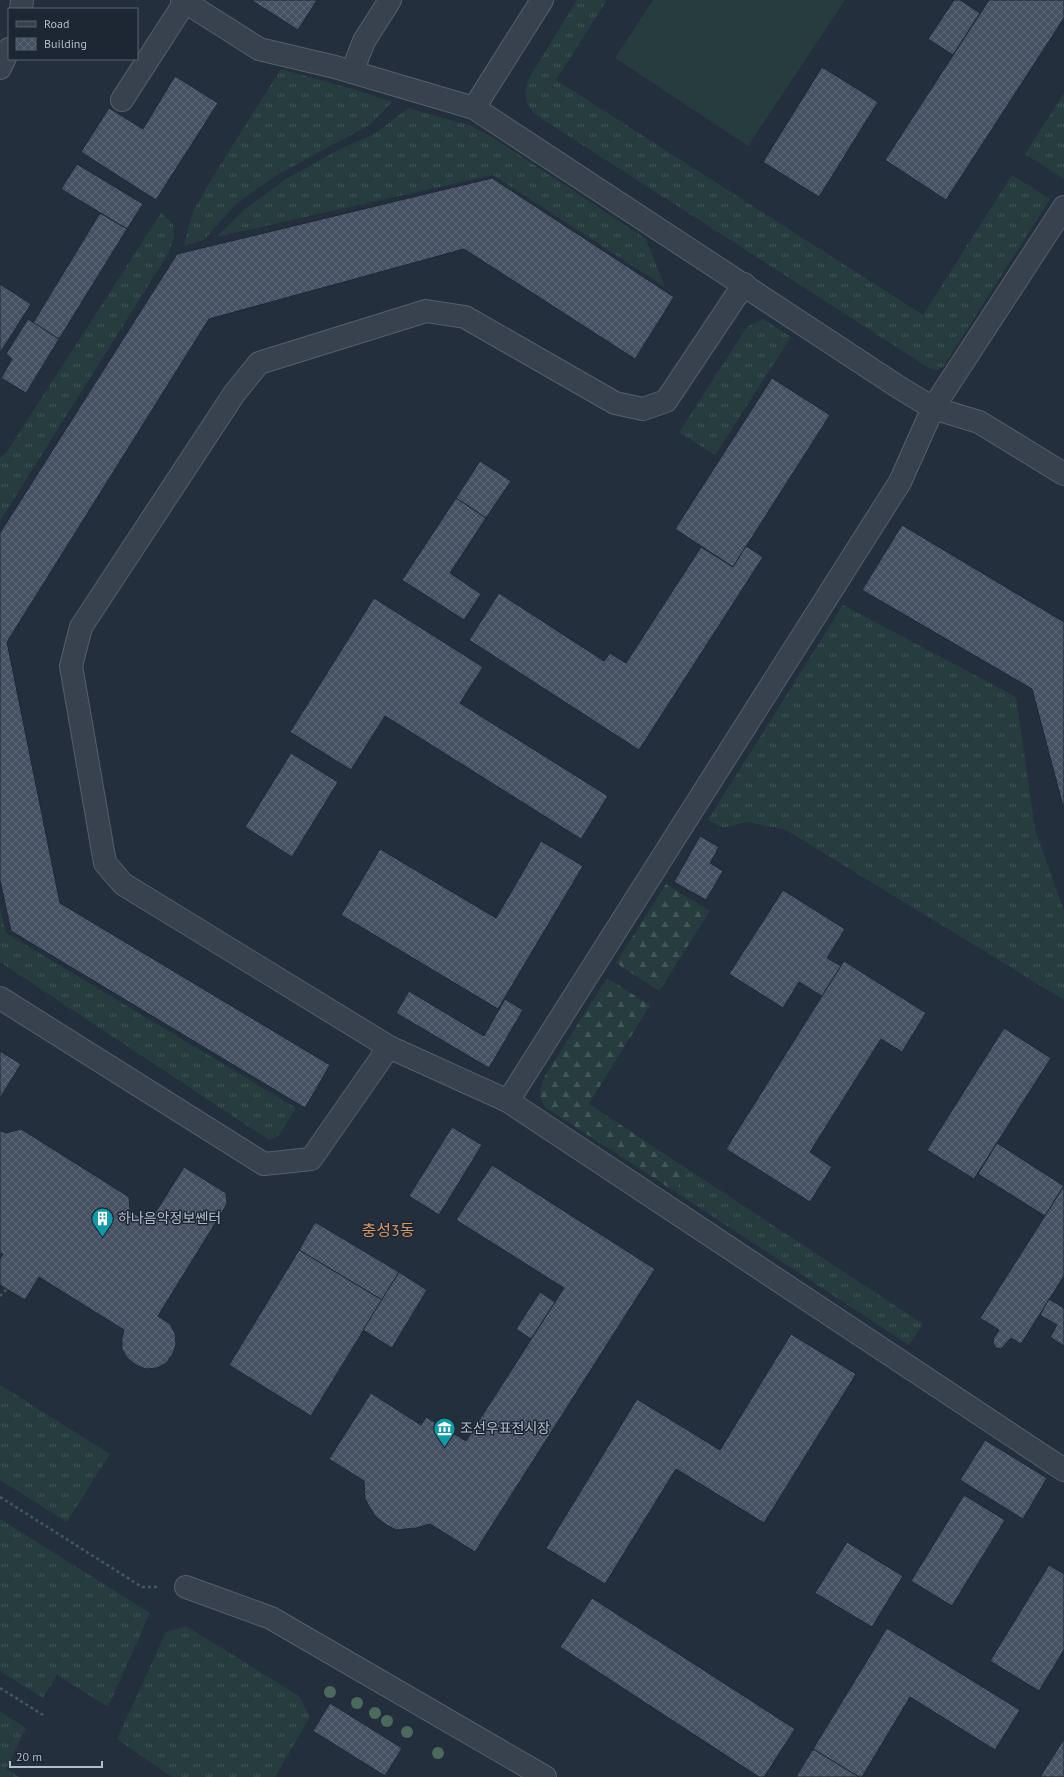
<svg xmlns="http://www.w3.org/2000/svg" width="1064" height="1777" font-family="'PT Sans','Noto Sans KR',sans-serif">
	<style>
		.grass { fill: url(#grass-tufts) }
		.forest { fill: url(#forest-firs) }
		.garden { fill: #263c3f }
		.building { fill: url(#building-cross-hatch); stroke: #1f2835 }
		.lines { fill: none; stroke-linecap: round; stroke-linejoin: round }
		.minor-casing { stroke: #565f6c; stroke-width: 24 }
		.path { stroke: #44595c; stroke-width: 2.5; stroke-dasharray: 3 3; stroke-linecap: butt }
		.minor { stroke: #38414e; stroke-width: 22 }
		.tree { fill: #4b6a5d }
		.labels { text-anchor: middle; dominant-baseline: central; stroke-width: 3; stroke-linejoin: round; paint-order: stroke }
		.poi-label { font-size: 14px; fill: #b4bcc9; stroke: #1d2633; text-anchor: start }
		.quarter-label { font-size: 16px; fill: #d59563; stroke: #1d2633 }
	</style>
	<defs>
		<pattern id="grass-tufts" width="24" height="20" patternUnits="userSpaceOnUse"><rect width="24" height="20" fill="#263c3f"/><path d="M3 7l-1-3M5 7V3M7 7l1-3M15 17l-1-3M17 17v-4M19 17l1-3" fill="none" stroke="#435659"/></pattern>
		<pattern id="forest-firs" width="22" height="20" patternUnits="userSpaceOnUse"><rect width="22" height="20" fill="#263c3f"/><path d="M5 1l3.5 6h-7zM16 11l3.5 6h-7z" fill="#435659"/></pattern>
		<pattern id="building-cross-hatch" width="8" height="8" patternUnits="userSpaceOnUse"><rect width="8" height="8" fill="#455162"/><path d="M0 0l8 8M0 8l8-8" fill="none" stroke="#5d6877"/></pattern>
	</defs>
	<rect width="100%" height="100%" fill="#242f3e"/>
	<g class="grass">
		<path d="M577,0H607L556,80L923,315L1012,175L1050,199L943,367L937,370L929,368L536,115C524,101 523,96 529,78Z"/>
		<path d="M281,69L359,91L392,102L371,124L277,175L236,204L204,240L184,246L193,211L222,162Z"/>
		<path d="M1064,93V179L1025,154Z"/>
		<path d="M408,108L469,125L492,137L646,239L665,287L493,175L216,237L245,209L286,179L342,148L376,133Z"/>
		<path d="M161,213L173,224L174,237L168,254L0,521V457L6,453Z"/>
		<path d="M763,319L791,337L715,455L679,432L747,327Z"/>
		<path d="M843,605L1016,697L1035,829L1064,911V1000L786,830L747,822L723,828L708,820Z"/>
		<path d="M0,908L6,933L296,1108L279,1135L269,1140L0,962Z"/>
		<path d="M689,1170L923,1324L909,1345L674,1191Z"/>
		<path d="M0,1385L110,1454L67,1522L0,1480Z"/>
		<path d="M0,1519L150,1613L108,1707L57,1675L43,1698L0,1671Z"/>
		<path d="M186,1626L299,1696L310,1717L275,1777H172L117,1739L166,1632Z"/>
		<path d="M0,1711L26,1728L6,1769L19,1777H0Z"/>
	</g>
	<g class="forest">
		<path d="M666,884L710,911L659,991L616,963Z"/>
		<path d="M607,978L650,1005L589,1104L689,1170L674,1191L545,1107C537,1095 540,1088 545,1076Z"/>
	</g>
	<path class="garden" d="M653,0H845L748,146L615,58Z"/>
	<g class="building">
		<path d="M251,0H317L298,30Z"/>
		<path d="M954,0H960L980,13L953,55L928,39Z"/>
		<path d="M989,0H1064V18L946,200L885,160Z"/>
		<path d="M822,67L878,102L819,197L763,162Z"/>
		<path d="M175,76L218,103L156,200L81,152L109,108L143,129Z"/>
		<path d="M77,164L143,204L127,229L61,189Z"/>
		<path d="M492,178L674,297L635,359L464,249L209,319L7,642L60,903L330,1065L305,1108L11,931L0,880V533L177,254Z"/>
		<path d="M100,213L127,229L59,339L33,323Z"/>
		<path d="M0,284L31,304L0,353Z"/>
		<path d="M28,319L59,339L26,393L1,378L12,359L6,354Z"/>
		<path d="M772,378L830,415L733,567L675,529Z"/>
		<path d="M480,461L511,481L486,518L456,498Z"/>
		<path d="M456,498L486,518L450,573L481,594L464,620L402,580Z"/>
		<path d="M902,525L1064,622V810L1032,689L862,590Z"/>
		<path d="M746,546L763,557L639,750L469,640L499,593L604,661L610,653L626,663L701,547L733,567Z"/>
		<path d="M374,598L483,667L460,703L608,796L581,839L385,716L351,770L290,732Z"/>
		<path d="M291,753L338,782L292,857L245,827Z"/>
		<path d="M700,836L719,847L710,863L723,871L706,900L674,882Z"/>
		<path d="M541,841L583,866L498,1009L341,915L380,849L496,918Z"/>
		<path d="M783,890L845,929L827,958L841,966L822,996L799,982L783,1008L729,974Z"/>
		<path d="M844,961L926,1013L902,1052L881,1039L810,1152L832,1167L810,1202L726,1149Z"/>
		<path d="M409,991L484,1036L505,999L523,1010L489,1068L396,1013Z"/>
		<path d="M1004,1028L1051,1058L974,1179L927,1150Z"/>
		<path d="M0,1051L21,1064L0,1098Z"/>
		<path d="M452,1127L482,1145L439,1215L409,1196Z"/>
		<path d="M21,1129L129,1197L130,1211L149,1223L184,1167L226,1193L227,1204L158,1316L170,1324L175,1333L176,1344L173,1354L166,1363L157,1368L146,1369L136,1365L127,1358L122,1349V1338L124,1330L39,1277L25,1300L0,1285V1259L3,1254L0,1253V1130L6,1133Z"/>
		<path d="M997,1143L1064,1186L1045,1216L978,1174Z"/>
		<path d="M492,1165L655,1269L475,1552L430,1524L416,1528L396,1530L385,1524L375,1516L365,1499L364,1481L329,1459L371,1393L421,1425L426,1417L466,1441L564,1288L456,1220Z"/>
		<path d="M1064,1186V1276L1021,1344L1011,1338L1001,1349L996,1348L993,1343L994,1338L999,1330L980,1318Z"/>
		<path d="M315,1222L399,1272L382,1300L299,1250Z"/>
		<path d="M299,1250L382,1300L311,1416L229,1365Z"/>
		<path d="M399,1272L427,1290L392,1348L363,1330Z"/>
		<path d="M540,1292L555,1302L531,1339L516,1329Z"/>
		<path d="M1049,1299L1064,1308V1346L1050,1337L1057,1325L1040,1315Z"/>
		<path d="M791,1334L856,1374L764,1523L676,1469L605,1584L546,1548L637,1399L720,1450Z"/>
		<path d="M985,1440L1047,1478L1023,1519L960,1480Z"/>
		<path d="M964,1495L1005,1520L952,1606L911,1581Z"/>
		<path d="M847,1542L903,1576L872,1627L815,1593Z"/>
		<path d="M1049,1565L1064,1574V1650L1039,1691L990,1661Z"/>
		<path d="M592,1598L795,1729L764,1777H759L560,1647Z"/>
		<path d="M887,1628L1020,1710L995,1750L910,1697L862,1777H859L813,1749Z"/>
		<path d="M330,1703L402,1748L385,1776L313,1731Z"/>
		<path d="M1064,1739V1777H1040Z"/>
		<path d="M813,1749L859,1777H796Z"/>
	</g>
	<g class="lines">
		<defs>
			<g id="minor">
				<path d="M182,0L259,49L335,67L474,108L900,388L933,408L979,422L1064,474"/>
				<path d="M21,9L22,0"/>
				<path d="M0,68L9,49"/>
				<path d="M352,72L364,41L390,0"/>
				<path d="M122,100L185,2"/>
				<path d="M474,108L542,0"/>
				<path d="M0,998L264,1164L311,1159L389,1047L508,1101L900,482L933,408L1064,207"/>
				<path d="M389,1047L123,884L105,863L71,666L81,627L234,394L259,363L426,311L465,317L615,403L643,409L666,401L744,284"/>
				<path d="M508,1101L1064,1470"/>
				<path d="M186,1587L271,1618L545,1777"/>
			</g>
		</defs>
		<use href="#minor" class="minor-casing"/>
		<g class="path">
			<path d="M0,1296L7,1289"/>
			<path d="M0,1497L142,1587H159"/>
			<path d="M0,1688L43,1715"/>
		</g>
		<use href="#minor" class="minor"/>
	</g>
	<g class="tree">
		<circle cx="330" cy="1692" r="6"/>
		<circle cx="357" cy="1703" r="6"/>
		<circle cx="375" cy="1713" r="6"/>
		<circle cx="387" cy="1721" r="6"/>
		<circle cx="407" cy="1732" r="6"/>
		<circle cx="438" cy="1753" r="6"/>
	</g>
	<defs>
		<symbol id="building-pin" viewBox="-11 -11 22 30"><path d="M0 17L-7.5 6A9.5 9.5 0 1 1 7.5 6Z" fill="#0f9aa8" stroke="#1d2633"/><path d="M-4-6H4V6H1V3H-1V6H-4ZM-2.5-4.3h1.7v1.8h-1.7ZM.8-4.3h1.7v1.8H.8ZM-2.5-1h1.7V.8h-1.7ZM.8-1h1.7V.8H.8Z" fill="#fff"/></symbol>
		<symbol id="museum-pin" viewBox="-11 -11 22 30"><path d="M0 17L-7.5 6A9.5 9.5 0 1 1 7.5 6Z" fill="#0f9aa8" stroke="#1d2633"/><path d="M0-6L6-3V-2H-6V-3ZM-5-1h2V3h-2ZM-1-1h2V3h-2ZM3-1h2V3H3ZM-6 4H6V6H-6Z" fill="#fff"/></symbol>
	</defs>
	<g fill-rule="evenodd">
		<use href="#building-pin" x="90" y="1206" width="25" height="34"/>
		<use href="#museum-pin" x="432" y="1416" width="25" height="34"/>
	</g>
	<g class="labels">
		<g class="poi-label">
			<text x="118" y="1218">하나음악정보쎈터</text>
			<text x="460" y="1428">조선우표전시장</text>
		</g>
		<g class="quarter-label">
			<text x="388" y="1230">충성3동</text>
		</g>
	</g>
	<rect x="8" y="8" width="130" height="52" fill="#1d2633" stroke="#59626f"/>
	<rect x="16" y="21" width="20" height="6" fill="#38414e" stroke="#59626f"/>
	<text x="44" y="28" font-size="12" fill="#b4bcc9">Road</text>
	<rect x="16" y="38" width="20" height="12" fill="url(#building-cross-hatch)" stroke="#59626f"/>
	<text x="44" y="48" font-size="12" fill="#b4bcc9">Building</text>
	<path d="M10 1761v6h92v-6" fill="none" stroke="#b4bcc9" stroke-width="2"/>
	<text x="16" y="1761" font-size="12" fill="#b4bcc9" stroke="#1d2633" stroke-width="3" paint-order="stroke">20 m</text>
</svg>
